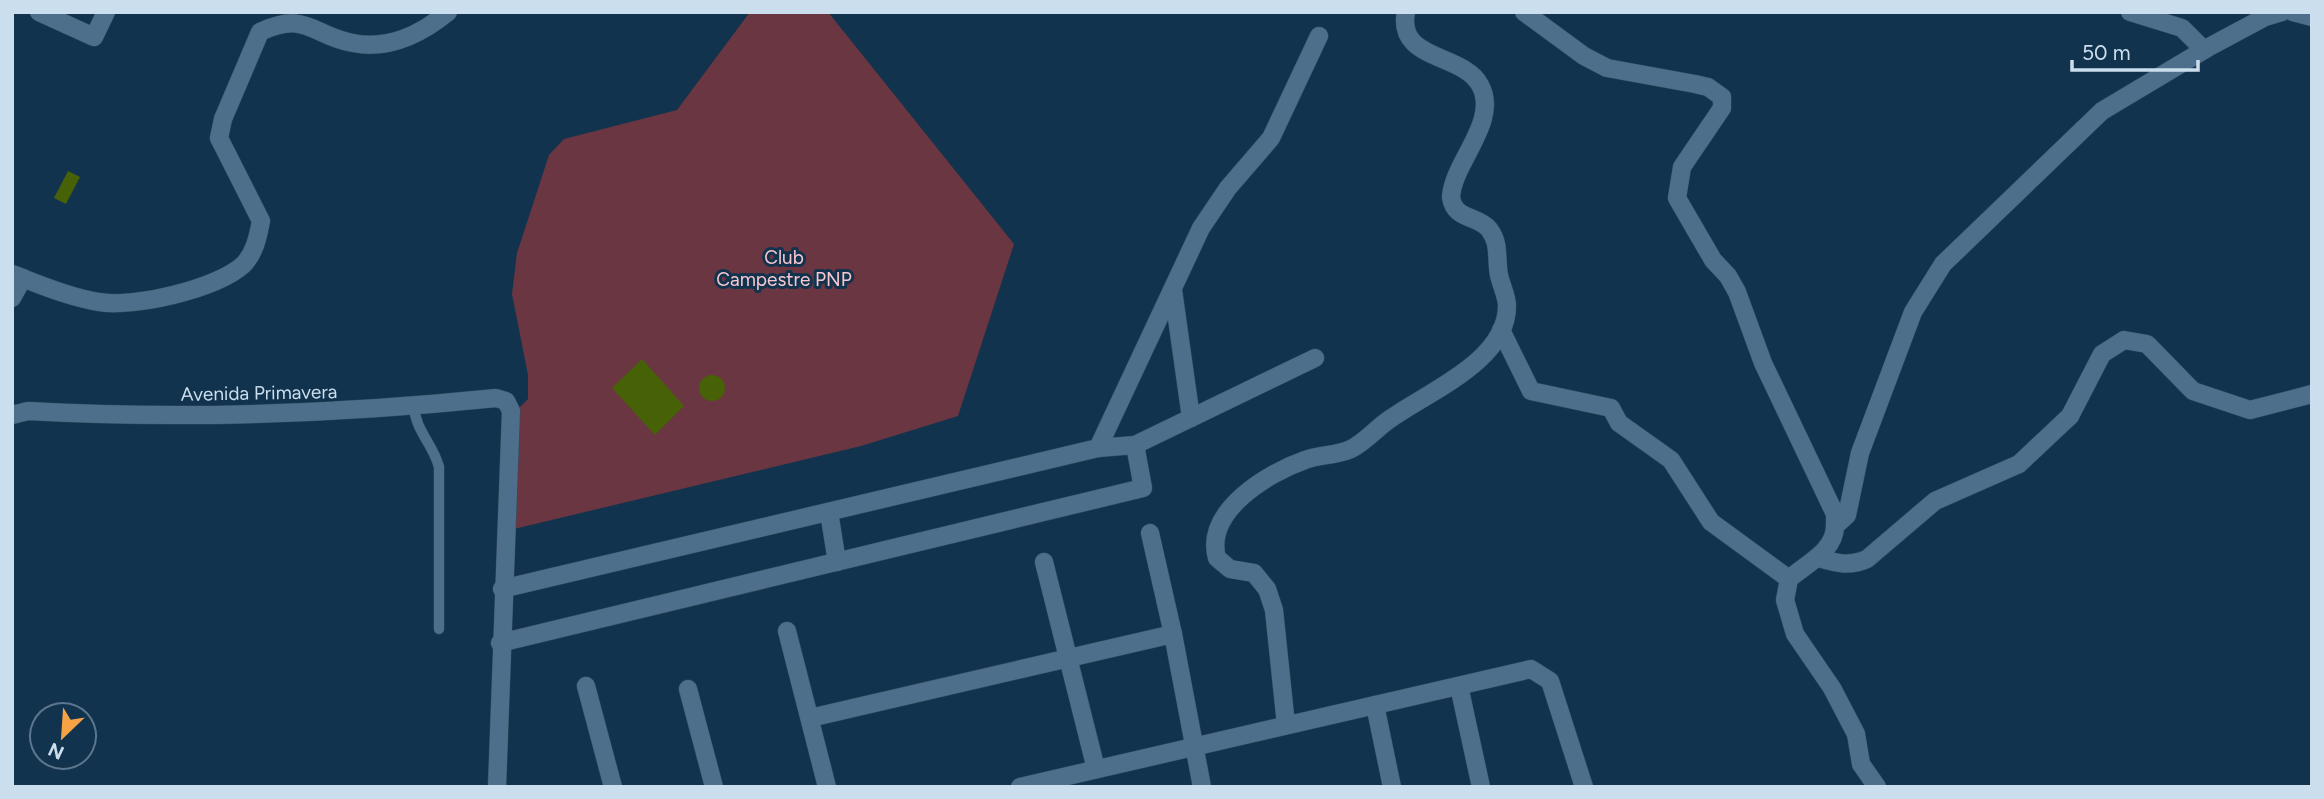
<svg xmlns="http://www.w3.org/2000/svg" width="2324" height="799" font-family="Figtree,sans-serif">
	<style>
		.green { fill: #6a3642 }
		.water { fill: #476106 }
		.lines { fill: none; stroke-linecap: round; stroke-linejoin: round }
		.service-casing { stroke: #354d63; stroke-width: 11 }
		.minor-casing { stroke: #354d63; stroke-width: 19 }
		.tertiary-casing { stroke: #354d63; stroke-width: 19 }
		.service { stroke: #4e6f8c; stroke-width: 10 }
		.minor { stroke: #4e6f8c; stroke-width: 18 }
		.tertiary { stroke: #4e6f8c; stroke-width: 18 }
		.labels { text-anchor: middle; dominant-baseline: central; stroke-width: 6; stroke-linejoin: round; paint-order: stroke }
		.park-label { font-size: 19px; fill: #f8c7d0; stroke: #12334d }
		.street-label { font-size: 19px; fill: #cbdeee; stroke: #12334d }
	</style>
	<rect width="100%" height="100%" fill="#12334d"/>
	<path class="green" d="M750,12H828L1014,244L958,416L861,446L514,529L515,412L528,399V375L512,294L517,253L549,155L564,139L677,110Z"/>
	<g class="water">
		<path d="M68,171L80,177L66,204L54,198Z"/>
		<path d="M642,359L684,406L655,435L612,388Z"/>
		<circle cx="712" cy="388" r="13"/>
	</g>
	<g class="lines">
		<defs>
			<path id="service" d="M414,406C415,430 433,444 439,467V629"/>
			<g id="minor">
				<path d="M39,12L94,37L106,12"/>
				<path d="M1524,12L1584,56L1607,68L1695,84L1708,87L1722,97V108L1682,167L1677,198L1713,260L1728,276L1737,292L1763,363L1835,514V526"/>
				<path d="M2130,12L2182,28L2204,50"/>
				<path d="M12,274C41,285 69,297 99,302C134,308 216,289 243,265C255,253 258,236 261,221L219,138L223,119L260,32C307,10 312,36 353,43C389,50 420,35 448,12"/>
				<path d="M1173,290L1191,418"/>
				<path d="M12,298L23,278"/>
				<path d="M1501,330L1531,391L1611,408L1619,423L1671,460L1711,522L1789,579"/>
				<path d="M1098,448L1135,445L1315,358"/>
				<path d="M829,512L837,562"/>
				<path d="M1150,533L1173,634L1202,787"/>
				<path d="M1818,558C1836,563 1849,567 1867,559L1935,501L2019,464L2070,416L2102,354L2124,340L2147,344L2193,391L2250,410L2312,394"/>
				<path d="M1044,562L1096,769"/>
				<path d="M502,589L1098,448L1201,228L1228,188L1271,138L1319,36"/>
				<path d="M787,631L827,787"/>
				<path d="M500,643L1143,488L1135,445"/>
				<path d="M586,686L613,787"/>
				<path d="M1459,686L1481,787"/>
				<path d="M688,689L714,787"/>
				<path d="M1375,705L1392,787"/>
				<path d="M810,718L1173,634"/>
				<path d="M1286,725L1274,610L1267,589L1254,573L1230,569L1217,558C1204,511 1268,473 1305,460C1320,454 1336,456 1351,449C1367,441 1378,426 1393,417C1430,391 1507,360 1507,306C1507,296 1501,285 1499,275C1497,265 1498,254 1496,244C1495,239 1492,233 1489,229C1477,215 1454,220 1451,197C1453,162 1500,121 1480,85C1463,53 1396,61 1406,12"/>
			</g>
			<g id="tertiary">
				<path d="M2293,12L2312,17"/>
				<path d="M12,415L28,411C185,420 339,414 496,398L506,401L511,411L497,787"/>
				<path d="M1020,787L1531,669L1550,681L1584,787"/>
				<path d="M1877,787L1861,764L1856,734L1832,688L1795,634L1785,600L1789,579C1806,564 1835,551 1835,526L1847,515L1860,453L1913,312L1943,264L2102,111L2209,47L2265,17L2282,12"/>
			</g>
		</defs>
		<use href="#service" class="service-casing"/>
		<use href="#minor" class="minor-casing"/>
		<use href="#tertiary" class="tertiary-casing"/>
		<use href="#service" class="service"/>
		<use href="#minor" class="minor"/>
		<use href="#tertiary" class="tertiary"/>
	</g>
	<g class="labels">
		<g class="park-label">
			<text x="784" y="257">Club<tspan x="784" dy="22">Campestre PNP</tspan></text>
		</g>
		<g class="street-label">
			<text transform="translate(259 393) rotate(-1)">Avenida Primavera</text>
		</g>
	</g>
	<rect width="2324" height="799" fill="none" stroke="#cbdeee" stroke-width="28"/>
	<g transform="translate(63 736) rotate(205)"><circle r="33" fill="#12334d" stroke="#5c778d" stroke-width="2"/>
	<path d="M0-5L12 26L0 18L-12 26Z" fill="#f5a345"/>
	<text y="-10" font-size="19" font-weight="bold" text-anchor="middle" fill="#cbdeee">N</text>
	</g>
	<path d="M2072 60v10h126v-10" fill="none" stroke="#cbdeee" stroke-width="3.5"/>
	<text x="2082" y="60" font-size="21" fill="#cbdeee" stroke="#12334d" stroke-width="5" paint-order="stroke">50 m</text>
</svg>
